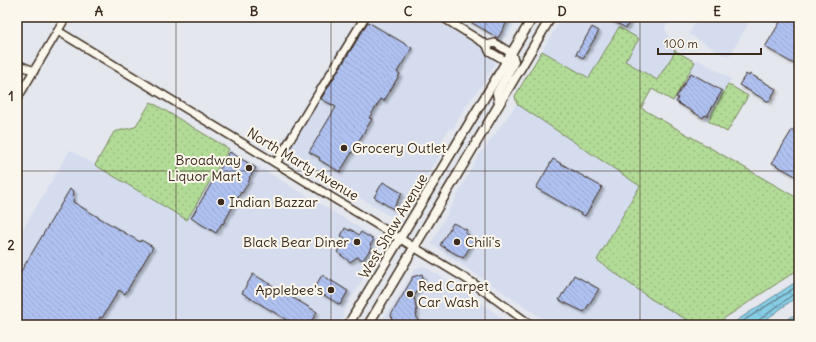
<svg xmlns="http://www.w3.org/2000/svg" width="816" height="342" font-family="Delius,sans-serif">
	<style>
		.built { fill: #d4dcee }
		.grass { fill: url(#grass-dots); stroke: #76825a }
		.water { fill: url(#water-waves); stroke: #688c97 }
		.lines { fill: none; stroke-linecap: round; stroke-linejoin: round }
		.shore { stroke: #596b6e; stroke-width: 1 }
		.building { fill: url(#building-back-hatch); stroke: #3b2a1e; filter: url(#shadow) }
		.minor-casing { stroke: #3b2a1e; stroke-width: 10 }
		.major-casing { stroke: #3b2a1e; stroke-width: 11 }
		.minor { stroke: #fbf7ec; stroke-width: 7 }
		.major { stroke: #fbf7ec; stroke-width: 8 }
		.grid { fill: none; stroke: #3b2a1e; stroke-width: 1; stroke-opacity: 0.55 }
		.poi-dot { fill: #3b2a1e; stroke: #fbf7ec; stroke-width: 1.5 }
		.labels { text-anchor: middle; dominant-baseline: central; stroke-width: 4; stroke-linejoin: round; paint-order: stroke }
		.poi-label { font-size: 14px; fill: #3b2a1e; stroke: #fbf7ec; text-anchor: start }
		.street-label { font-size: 14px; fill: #3b2a1e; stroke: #fbf7ec }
		.neatline { fill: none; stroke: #3b2a1e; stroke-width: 1.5 }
		.grid-label { font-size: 13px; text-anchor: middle; font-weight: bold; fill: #3b2a1e }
	</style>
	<defs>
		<pattern id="grass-dots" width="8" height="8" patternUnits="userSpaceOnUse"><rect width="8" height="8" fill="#b2db97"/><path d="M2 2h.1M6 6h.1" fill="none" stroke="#9abc82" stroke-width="1.8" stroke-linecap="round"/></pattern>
		<pattern id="water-waves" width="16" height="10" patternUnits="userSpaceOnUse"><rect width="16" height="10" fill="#86cde7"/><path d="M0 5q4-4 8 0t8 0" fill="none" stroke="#75b0c6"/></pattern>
		<pattern id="building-back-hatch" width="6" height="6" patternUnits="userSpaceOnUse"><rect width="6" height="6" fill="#afc1f0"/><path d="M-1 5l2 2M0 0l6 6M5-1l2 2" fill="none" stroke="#97a6cd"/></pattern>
		<filter id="shadow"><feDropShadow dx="2.5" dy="2.5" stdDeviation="1" flood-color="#0004"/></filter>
	</defs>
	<rect width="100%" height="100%" fill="#e4e7ed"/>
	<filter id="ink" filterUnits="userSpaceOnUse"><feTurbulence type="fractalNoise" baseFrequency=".025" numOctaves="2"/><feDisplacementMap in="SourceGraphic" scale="8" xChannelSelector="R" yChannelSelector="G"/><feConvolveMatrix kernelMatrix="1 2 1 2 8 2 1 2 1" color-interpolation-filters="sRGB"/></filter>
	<g filter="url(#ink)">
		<g class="built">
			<path d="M358,17H430L492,54L495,64L485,81L466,106L453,128L449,129L440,144L443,151L421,182L400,216L393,218L279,148Z"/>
			<path d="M461,17H519L507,37L503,38V42Z"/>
			<path d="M562,17H672L665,28L675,52L658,81L625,61L619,27L589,78L542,51Z"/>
			<path d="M698,17H752L730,55H724L689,34Z"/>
			<path d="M697,59L731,79L708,121L673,101Z"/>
			<path d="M517,104L640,186L697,325H556L546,321L431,244L476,160Z"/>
			<path d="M229,149L380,240L381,248L342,314L344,316L339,325H17V239L70,150L187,220Z"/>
			<path d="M423,266L464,290L511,325H378L395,302L416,268Z"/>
		</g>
		<g class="grass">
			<path d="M619,27L639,39L625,61L657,80L675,52L674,50L695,62L673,101L652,89L641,108L799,199V269L714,325H696L651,299L597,260L640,186L517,104L515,96L542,51L589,78Z"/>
			<path d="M728,84L748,96L727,132L708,121Z"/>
			<path d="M151,102L229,149L187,220L95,165L114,132L135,127Z"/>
		</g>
		<g class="water">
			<path d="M799,280V295L759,325H730Z"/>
			<path d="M799,312V325H779Z"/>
		</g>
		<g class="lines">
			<g class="shore">
				<path d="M737,325L799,285"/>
				<path d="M758,325L759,320L795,293L799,292"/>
			</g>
		</g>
		<g class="building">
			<path d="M462,17H510L498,38Z"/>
			<path d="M605,17H632L626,28Z"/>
			<path d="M783,17H799V67L765,47Z"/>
			<path d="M368,22L412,48L397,72L400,74L384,101L381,99L369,118L372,119L340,172L319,160L320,158L309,152L336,107L321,99Z"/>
			<path d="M592,27L599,31L583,58L576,54Z"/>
			<path d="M691,73L722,91L707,116L705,115L703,118L676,102L678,98L676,97Z"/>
			<path d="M746,74L749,76L750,74L776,89L769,102L739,85Z"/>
			<path d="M792,130L799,134V178L772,163Z"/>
			<path d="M230,152L256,168L249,178L250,179L242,193L241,192L223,224L222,223L216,233L191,218Z"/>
			<path d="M553,159L602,187L585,216L536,188Z"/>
			<path d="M383,182L402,193L393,209L374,197Z"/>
			<path d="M70,189L74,191L73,202L140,242L141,240L153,247L125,294L119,290L102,318L100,317L96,325H45L41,322L39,325H17V278Z"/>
			<path d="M453,223L467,230L465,233L475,239L463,258L440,245Z"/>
			<path d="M345,228L350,231V229L359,235L361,232L374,240L370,245L372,247L363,260L357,257L350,262L337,252L345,238L341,236Z"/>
			<path d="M253,274L317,312L309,325H295L242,293Z"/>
			<path d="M422,274L425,284L421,286L414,296L417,314H416L419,325H393L391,315L412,279V277Z"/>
			<path d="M322,275L348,291L340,305L314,289Z"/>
			<path d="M574,275L599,289L584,312L559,300L563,293L564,294Z"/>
		</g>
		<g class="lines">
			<defs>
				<g id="minor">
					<path d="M442,17L487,45L495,43L511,53"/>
					<path d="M58,31L473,283L531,325"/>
					<path d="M487,45L489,51L506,61"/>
					<path d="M17,64L34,71"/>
					<path d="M17,99L66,17"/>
					<path d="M276,163L365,17"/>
				</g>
				<g id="major">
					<path d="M499,104L497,93L512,66L514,61L511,53"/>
					<path d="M348,325L533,17"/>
					<path d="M368,325L551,17"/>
				</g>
			</defs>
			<use href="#minor" class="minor-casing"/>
			<use href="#major" class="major-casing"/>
			<use href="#minor" class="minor"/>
			<use href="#major" class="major"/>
		</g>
	</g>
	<path class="grid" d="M176,17V325M331,17V325M485,17V325M640,17V325M17,171H799"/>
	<g class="poi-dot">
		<circle cx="344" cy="148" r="4"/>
		<circle cx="249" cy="168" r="4"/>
		<circle cx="221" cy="202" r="4"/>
		<circle cx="357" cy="242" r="4"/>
		<circle cx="457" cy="242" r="4"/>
		<circle cx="331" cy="290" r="4"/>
		<circle cx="410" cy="294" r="4"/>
	</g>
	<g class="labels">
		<g class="poi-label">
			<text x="352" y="148">Grocery Outlet</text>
			<text x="241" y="160" text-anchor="end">Broadway<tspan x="241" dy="16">Liquor Mart</tspan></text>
			<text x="229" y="202">Indian Bazzar</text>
			<text x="349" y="242" text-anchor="end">Black Bear Diner</text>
			<text x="465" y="242">Chili's</text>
			<text x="418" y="286">Red Carpet<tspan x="418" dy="16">Car Wash</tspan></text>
			<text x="323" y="290" text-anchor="end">Applebee's</text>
		</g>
		<g class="street-label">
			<text transform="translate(303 164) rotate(31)">North Marty Avenue</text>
			<text transform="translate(393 226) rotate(-59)">West Shaw Avenue</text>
		</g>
	</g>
	<rect width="816" height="342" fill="none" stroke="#fbf7ec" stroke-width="44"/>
	<path d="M658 48v6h103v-6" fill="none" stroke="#3b2a1e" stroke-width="2"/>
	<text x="664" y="48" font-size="12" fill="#3b2a1e" stroke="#fbf7ec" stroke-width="3" paint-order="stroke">100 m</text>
	<rect x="22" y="22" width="772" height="298" class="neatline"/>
	<g class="grid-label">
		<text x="99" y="16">A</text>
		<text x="254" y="16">B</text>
		<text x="408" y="16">C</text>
		<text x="562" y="16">D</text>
		<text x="717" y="16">E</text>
		<text x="11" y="101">1</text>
		<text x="11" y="250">2</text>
	</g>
</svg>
